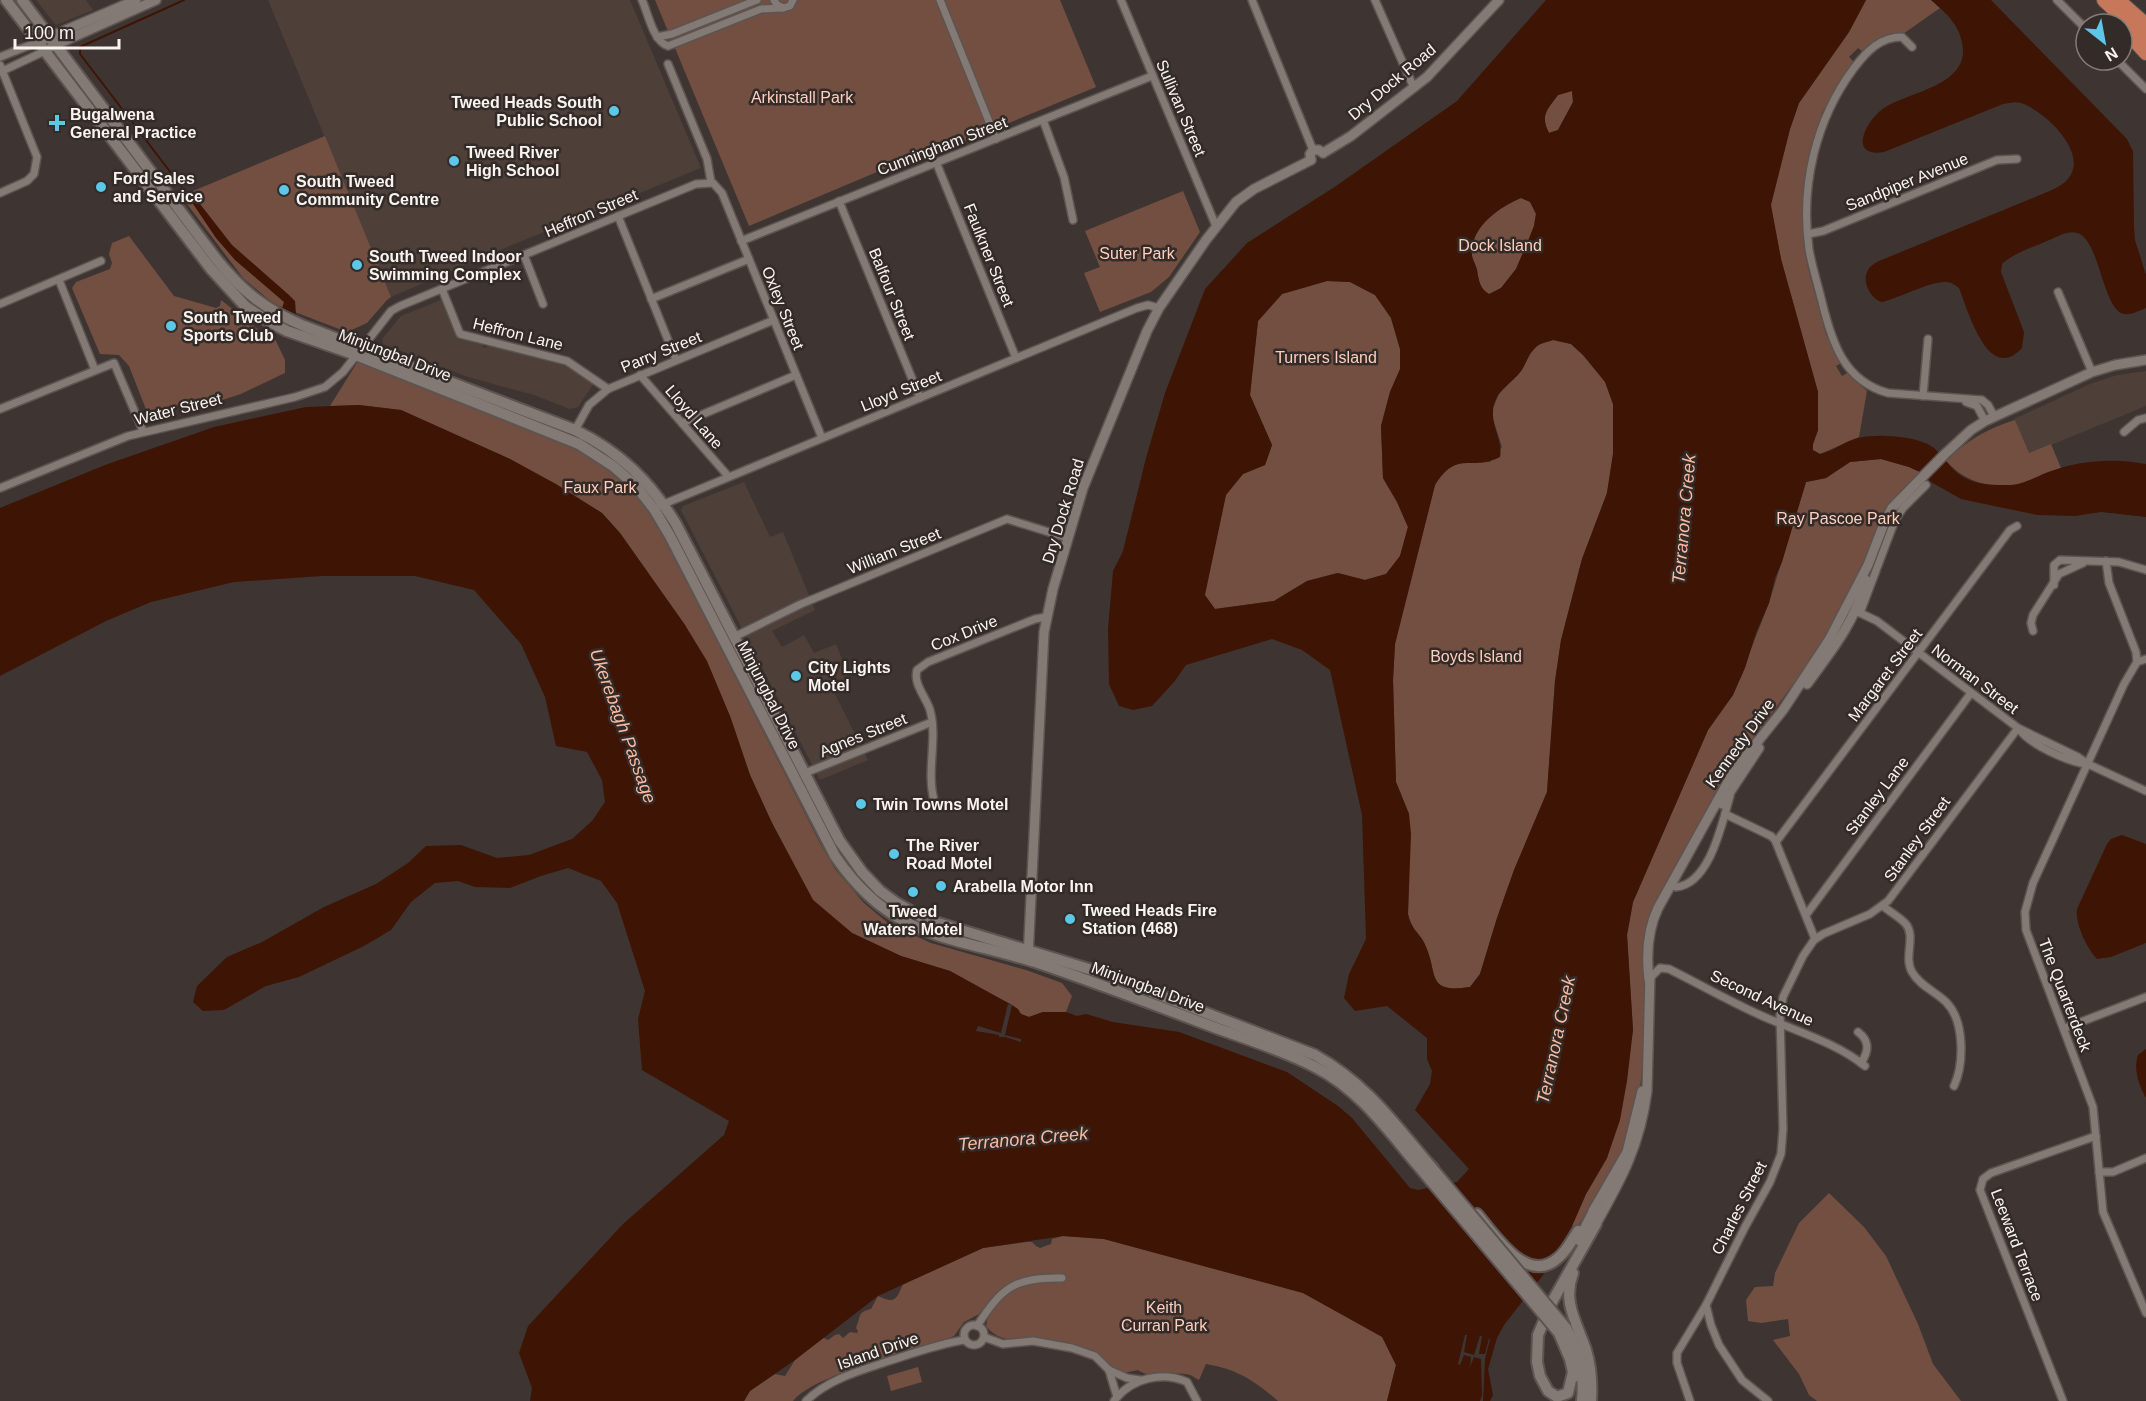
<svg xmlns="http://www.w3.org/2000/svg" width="2146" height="1401" font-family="Arial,sans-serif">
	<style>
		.built { fill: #4e3f39 }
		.green { fill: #734f42 }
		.water { fill: #3e1404; fill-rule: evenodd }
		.pier { fill: #3e3532 }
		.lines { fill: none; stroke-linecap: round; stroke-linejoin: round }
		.stream { stroke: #3e1404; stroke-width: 2 }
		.minor-casing { stroke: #5c5451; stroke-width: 10 }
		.tertiary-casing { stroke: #5c5451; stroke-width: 12 }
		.secondary-casing { stroke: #5c5451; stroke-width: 14 }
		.motorway-casing { stroke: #5c5451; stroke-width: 16 }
		.minor { stroke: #837975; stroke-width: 7 }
		.tertiary { stroke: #837975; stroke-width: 9 }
		.secondary { stroke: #837975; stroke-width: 10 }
		.motorway { stroke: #c7785a; stroke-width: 14 }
		.secondary-bridge-casing { stroke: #5c5451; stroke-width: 14; stroke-linecap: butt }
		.secondary-bridge { stroke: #837975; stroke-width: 10 }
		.poi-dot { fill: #5dc7e8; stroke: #332b28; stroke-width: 2 }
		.labels { text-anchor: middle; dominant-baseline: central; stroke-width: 5; stroke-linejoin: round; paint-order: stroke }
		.street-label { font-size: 16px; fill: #faf4f1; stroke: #332b28 }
		.park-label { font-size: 16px; fill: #ffcebc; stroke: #332b28 }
		.poi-label { font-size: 16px; font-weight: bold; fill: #faf4f1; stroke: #332b28; text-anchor: start }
		.water-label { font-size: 18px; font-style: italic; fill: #f9baa2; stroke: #332b28 }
	</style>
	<rect width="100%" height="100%" fill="#3e3532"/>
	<g class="built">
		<path d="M36,0H86L93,10L56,25Z"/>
		<path d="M268,0H630L701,168L512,245L391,297Z"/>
		<path d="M443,299L460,337L481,344L484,348L489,346L568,364L594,383L578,407L570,409L534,395L468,377L383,344L382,339L401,316Z"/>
		<path d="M2146,371V406L2029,454L2014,419L2090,384L2117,375Z"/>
		<path d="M744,482L770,537L783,532L815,610L772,631L782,647L804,635L814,653L836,644L852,684L834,692L868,760L820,780L681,510L683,506Z"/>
	</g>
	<g class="green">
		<path d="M655,0H1060L1096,87L951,147L948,142L749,226Z"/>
		<path d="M1866,0H1931L1940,8L1903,34L1892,33L1884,36L1863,52L1858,48L1849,57L1854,62L1822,113L1803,199L1804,244L1808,268L1826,335L1841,363L1836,366L1842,376L1847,373L1867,391L1859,437L1820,454L1813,451V444L1818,430V392L1781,259L1770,205L1790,129L1799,103L1849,32Z"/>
		<path d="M1572,91L1573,102L1558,130L1549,133C1540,115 1547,110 1558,95Z"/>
		<path d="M325,136L391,297L387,300L367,323L347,332L274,304L243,278L181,196Z"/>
		<path d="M1183,191L1200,232L1169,277L1151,292L1100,312L1084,273L1100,267L1085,231Z"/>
		<path d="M1521,198L1531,202L1536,213L1534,226L1528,241L1516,269L1501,288L1489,294C1479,288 1479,280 1477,270C1476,265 1473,261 1472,256C1469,228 1499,207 1521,198Z"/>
		<path d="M129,236L174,296L216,308L220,306L221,300L260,331L274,337L285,360V373L241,394L194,409L188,401L149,417L129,366L119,355L100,354L72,288L76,282L110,269L112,263L109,254L112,243Z"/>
		<path d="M1327,281L1350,282L1375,295L1391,318L1400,349V369L1390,392L1381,426L1383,478L1397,502L1408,527L1400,556L1386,574L1365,580L1337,573L1307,581L1274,601L1215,609L1204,595L1226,494L1243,474L1265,465L1272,445L1250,395L1258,321L1282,294Z"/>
		<path d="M1553,340L1571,344L1583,355L1605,381L1613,404V454L1607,493L1582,559L1561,640L1555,681L1547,792L1514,870L1497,918L1480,974L1470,987C1426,994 1438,974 1426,947C1421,933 1412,932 1408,914L1409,814L1396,782L1393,680L1395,644L1435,485C1451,459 1462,463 1490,462L1502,447L1493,419V408L1499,394L1522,370L1527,357L1538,345Z"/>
		<path d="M358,361L575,447L614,471L650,510L820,843L835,869L864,903L889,924L931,943L1026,970L1062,983L1072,996L1066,1012H1043L1029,1017L1021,1014L1011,1005L950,971L901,956L852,933L813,900L772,823L750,775L730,716L685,625L620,533L602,513L510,459L401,410L359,405L330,406Z"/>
		<path d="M2015,420L2029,453L2051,444L2061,468C2046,473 2031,482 2016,485C1989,489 1964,481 1946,461C1966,441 1988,428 2015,420Z"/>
		<path d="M1881,459L1909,467L1920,472L1894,500L1882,516L1857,584L1830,635L1722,780L1650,916L1645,935C1645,1004 1650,1075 1627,1141C1616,1171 1595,1202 1576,1228L1572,1226L1586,1194L1607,1158L1633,1030L1627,935L1633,902L1708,730L1733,695L1769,603L1806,482L1826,478L1850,462Z"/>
		<path d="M1829,1193L1864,1227L1886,1256L1918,1324L1933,1364L1961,1401H1817L1809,1395L1799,1374L1773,1340L1790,1336L1788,1319L1761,1323L1748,1321L1746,1300L1755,1287L1773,1286L1775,1273L1799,1223Z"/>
		<path d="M1063,1236L1104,1239L1303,1293L1382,1336L1396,1365L1387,1401H1278C1255,1381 1237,1369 1206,1364L1199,1380C1195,1378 1190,1374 1186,1374C1170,1371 1155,1381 1138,1370L1119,1374C1111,1368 1106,1360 1098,1355C1087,1346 1071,1344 1058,1341C1035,1336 1003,1349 986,1326L992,1299L979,1314L964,1322L954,1336L949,1338L907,1350L905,1345L897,1348L898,1353C873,1362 808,1381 793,1401H744L750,1391L775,1374L785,1376L795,1360L822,1337L828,1340L835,1335L839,1334L843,1338L850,1332L857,1333L858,1331L856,1328C861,1315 858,1312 871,1309L878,1296C895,1304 896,1300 903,1284L983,1248L1027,1242H1032L1036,1246L1040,1248L1051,1244L1052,1239Z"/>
		<path d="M918,1367L922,1382L891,1391L887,1376Z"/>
	</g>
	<g class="water">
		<path d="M1546,0H1866L1849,32L1799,103L1790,129L1771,205L1781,259L1818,392V430L1813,444V450L1820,454C1834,451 1845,441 1858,438C1876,433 1920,436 1934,448C1945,458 1953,473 1967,479C1979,485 1995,485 2008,485C2023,485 2037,476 2051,471C2081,460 2115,458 2146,464V517L2101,512L2075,516L2037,515L1961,499L1931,482L1920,472L1909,467L1881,459L1850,462L1826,478L1806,482L1782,562L1775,578L1769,603L1756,633L1745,668L1733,695L1708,730L1633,902L1627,935L1633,1030L1627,1081L1620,1120L1607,1158L1586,1194L1572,1226L1543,1275L1504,1325L1497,1338L1488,1369L1493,1395L1490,1401H1387L1396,1365L1382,1337L1303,1293L1104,1239L1063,1236L983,1248L878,1296L795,1360L750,1391L744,1401H530L532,1388L519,1353L528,1326L623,1224L724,1135L729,1121L642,1070L638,1019L645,991L617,903L601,881L568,868L541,876L510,888L475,887L458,881L435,883L411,902L391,930L364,946L299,977L266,986L224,1010L203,1011L193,1002L197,986L227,957L262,942L324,907L376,884L408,863L426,846L461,845L497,858L529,855L572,839L592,821L605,802L602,780L587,752L556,746L545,697L521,644L474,590L415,576H322L234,582L151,602L106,621L0,676V508L105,465L214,427L306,407L359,405L401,410L510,459L556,484L602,513L620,533L685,625L707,661L730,716L750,775L772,823L813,900L852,933L901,956L950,971L1012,1005L1018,1009L1021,1014L1029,1017L1043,1012H1066L1077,1016L1086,1014L1113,1022L1179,1032L1287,1072L1338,1106L1352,1118L1410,1188L1418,1190L1457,1182L1469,1169L1415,1110L1430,1084L1432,1071L1427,1059V1038L1387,1006L1355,1011L1344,998L1349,974L1366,939L1362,815L1330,670L1302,650L1272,639L1186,665L1174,682L1152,706L1133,710L1119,706L1109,684L1108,629L1113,571L1123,551L1146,458L1165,393L1205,289L1247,243L1336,186L1457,101ZM1572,91L1573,102L1558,130L1549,133C1540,115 1547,110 1558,95ZM1521,198L1530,202L1536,214L1534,226L1528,241L1516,269L1501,288L1489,294C1479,288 1479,280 1477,270C1476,265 1473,261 1472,256C1469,228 1499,207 1521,198ZM1327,281L1350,282L1375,295L1391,318L1400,349V369L1390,392L1381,426L1383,478L1397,502L1408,527L1400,556L1386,574L1365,580L1338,573L1307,581L1274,601L1215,609L1205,595L1226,495L1243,474L1265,465L1272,445L1250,395L1258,321L1282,294ZM1553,340L1571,344L1583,355L1605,382L1613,404V454L1607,493L1582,559L1561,640L1555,681L1547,792L1514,870L1497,918L1480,974L1470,987C1426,994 1438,974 1426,947C1421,933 1412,932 1408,914L1411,834L1409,814L1396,782L1393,680L1395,644L1435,485C1458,449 1470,472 1500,457C1503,441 1492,428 1493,412C1494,390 1511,385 1521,371C1527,363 1528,354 1536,347C1540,343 1547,342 1553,340Z"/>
		<path d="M1931,0H1991L2127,139L2133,151L2134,227L2135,240L2146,275V308C2139,311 2131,315 2124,314C2102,309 2100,239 2077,233C2067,230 2056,238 2047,241C2031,248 2014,253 2002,264L2001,272L2024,332L2022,348C1988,385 1968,310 1959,288C1955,285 1951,282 1946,282C1931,281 1899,298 1882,302C1871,299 1861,282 1868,270C1870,266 1875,263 1879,261L2052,190C2058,187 2066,183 2070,176C2087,150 2043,110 2021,103C2015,101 2009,103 2003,104L1884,152C1847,158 1866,120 1884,108C1908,92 1965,86 1963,49C1961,26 1947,14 1931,0Z"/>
		<path d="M181,186L200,204L232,245L289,295L295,301L296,314L282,308L284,302L235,260L216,238Z"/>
		<path d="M2122,835L2146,844V943L2111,957L2097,959C2087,949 2075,924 2077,909L2107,844L2111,839Z"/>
		<path d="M2146,1049V1098C2139,1086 2133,1069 2138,1055Z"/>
	</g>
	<g class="pier">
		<path d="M1008,1004L1012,1005L1005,1035L1021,1039V1042L1005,1037H999V1035L976,1031L978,1026L1001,1033Z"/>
		<path d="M1504,1327L1506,1328L1497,1348L1491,1369L1496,1394L1494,1399L1489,1369Z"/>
		<path d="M1465,1335H1467L1464,1352L1474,1355L1480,1336H1482L1479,1354H1485L1489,1338L1490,1339L1485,1359L1483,1401H1480L1482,1395L1481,1359L1474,1357L1470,1367L1471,1357L1464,1355L1460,1365L1458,1364Z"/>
	</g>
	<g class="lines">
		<path class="stream" d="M181,186L80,54V47L184,0"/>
		<defs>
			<g id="minor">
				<path d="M642,0C648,13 653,41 668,46L761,9L783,8"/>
				<path d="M774,0L777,5L783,8L790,6L793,0"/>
				<path d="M940,0L996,139"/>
				<path d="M1121,0L1216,226"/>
				<path d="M1252,0L1313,150"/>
				<path d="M1375,0L1414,88"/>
				<path d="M2057,0L2086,29"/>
				<path d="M657,37L672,34L757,0"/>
				<path d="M1912,47L1902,37C1880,37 1867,51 1854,68C1816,119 1800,185 1809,249C1812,267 1818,285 1822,302C1832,343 1844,381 1888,393L1982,400L1988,405L1994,416"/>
				<path d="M0,57L38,42"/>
				<path d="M2117,60L2146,89"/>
				<path d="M668,64L707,159L711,182"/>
				<path d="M0,65L37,157L34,174L27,181L0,193"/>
				<path d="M0,72L45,51"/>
				<path d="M1043,120L1064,177L1073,220"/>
				<path d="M936,162L1016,358"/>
				<path d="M839,201L920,398"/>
				<path d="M618,216L676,360"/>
				<path d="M1808,234L1823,231L1997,160L2017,159"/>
				<path d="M741,241L1152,76"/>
				<path d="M524,255L543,304"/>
				<path d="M59,280L95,370"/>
				<path d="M442,289L460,334L567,361L608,389"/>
				<path d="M2058,292L2092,372"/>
				<path d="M651,299L749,259"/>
				<path d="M0,304L101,261"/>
				<path d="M640,375L728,476"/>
				<path d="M1923,396L1928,339"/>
				<path d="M1966,402L1977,406L1985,421"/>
				<path d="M0,409L114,363L143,431"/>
				<path d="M682,423L796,375"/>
				<path d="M575,430L589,405L608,389L774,320"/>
				<path d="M2124,432L2138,420L2146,418"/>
				<path d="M0,488L128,436L295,397L325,387L343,372L391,311L400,306L696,184L713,183L722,193L822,438"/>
				<path d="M659,506L1137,308L1148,305L1159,308"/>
				<path d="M2106,561L2109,583L2136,652L2137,662L2124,684L2033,883L2025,912L2026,930L2093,1107L2103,1212L2146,1313"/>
				<path d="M2054,585V565L2060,560L2119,562L2146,570"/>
				<path d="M1856,611L1877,621L2018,728L2078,757L2088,764L2146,791"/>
				<path d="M1860,613L1895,520L1903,508L1926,485"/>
				<path d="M2033,631L2031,623L2033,615L2059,574L2083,563"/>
				<path d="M734,637L801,604L1007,519L1068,538"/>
				<path d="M2137,662L2146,659"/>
				<path d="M2019,729C2030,745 2067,761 2085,764"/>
				<path d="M805,773L932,722"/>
				<path d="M934,800C926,770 938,739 930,710C926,697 913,684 917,670L928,662L1035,619L1046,617"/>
				<path d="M1725,814L1771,836L1775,840L1815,939"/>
				<path d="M1776,842L2010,530L2017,526"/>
				<path d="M1676,887C1710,884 1722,823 1730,796"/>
				<path d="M1883,906C1890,912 1899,917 1905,923C1917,936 1903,956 1912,972C1920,986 1935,991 1946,1002C1965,1021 1964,1064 1954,1086"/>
				<path d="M1806,915L1971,693"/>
				<path d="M1650,978L1660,968L1669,969C1699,984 1729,1001 1760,1015C1795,1031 1835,1042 1865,1066"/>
				<path d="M2065,1028L2146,997"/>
				<path d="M1858,1032C1870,1041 1869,1051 1861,1063"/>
				<path d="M2099,1172H2113L2146,1158"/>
				<circle cx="974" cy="1335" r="10"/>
				<path d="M977,1326C1002,1287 1015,1277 1062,1278"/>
				<path d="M984,1337L1003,1344L1033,1341L1072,1348L1095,1356L1109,1370L1117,1397"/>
				<path d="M1109,1370L1127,1378L1140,1380"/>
				<path d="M806,1401C829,1379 859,1371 889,1361C914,1353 938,1344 964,1340"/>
				<path d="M1114,1401C1131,1378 1162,1371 1187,1382L1197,1401"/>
				<path d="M1690,1401L1677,1363V1353L1706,1305"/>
				<path d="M1768,1401L1742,1380L1719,1345L1711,1325L1706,1305L1745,1227L1770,1182L1781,1154L1783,1129L1780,1015L1783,997L1803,956L1814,940L1823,934L1870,914L1888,901L2018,728"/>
				<path d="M2063,1401L1980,1190L1983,1179L1991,1173L2096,1136"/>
			</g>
			<g id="tertiary">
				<path d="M45,39L136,0"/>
				<path d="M51,47L156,0"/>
				<path d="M1323,153L1351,136L1427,77L1499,0"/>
				<path d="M1311,160L1310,154L1313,150H1319L1323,153"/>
				<path d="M1807,684C1832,650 1855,622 1866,580"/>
				<path d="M1722,804L1759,748"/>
				<path d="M1028,958L1044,632L1053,589L1083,488L1147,331L1159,308L1206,240L1236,202L1254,189L1311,160"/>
				<path d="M1649,980C1646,955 1647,931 1658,908L1734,771L1783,710L1829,640L1868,565L1885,521L1892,508L1945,454L1971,430L1985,421L2092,372L2115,365L2146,360"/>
				<path d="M1593,1211L1627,1152L1642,1091"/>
				<path d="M1596,1224C1622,1178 1640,1145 1647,1091L1650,974"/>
			</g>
			<g id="secondary">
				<path d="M6,0L211,269L245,306L266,320L287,331L356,355L579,444L613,466L636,486L654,509L670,536L835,856C894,942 952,935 1041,964C1100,984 1158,1006 1216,1028C1249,1040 1285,1051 1317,1068C1360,1090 1389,1132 1420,1168"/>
				<path d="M22,0L217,260C243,292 266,310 304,326L575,430C621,453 649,480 676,524L839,840L862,872L880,891L895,902L925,919L1105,974L1315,1055C1365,1083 1391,1119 1427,1162L1433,1168"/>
				<path d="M1477,1214C1495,1235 1527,1286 1558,1258C1567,1251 1572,1240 1578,1231"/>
				<path d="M1579,1240L1596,1207"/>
				<path d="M1573,1273C1562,1302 1577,1323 1586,1350C1591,1366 1592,1384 1591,1401"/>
				<path d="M1566,1328C1579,1352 1585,1373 1582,1401"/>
				<path d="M1559,1333L1570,1359L1574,1377"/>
				<path d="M1573,1372L1568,1393L1557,1397L1548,1391L1540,1376L1537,1362L1538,1335L1552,1302L1596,1224"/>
			</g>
			<g id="motorway">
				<path d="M2104,0L2146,39"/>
				<path d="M2118,0L2146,25"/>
				<path d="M2127,32L2146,53"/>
			</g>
		</defs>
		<use href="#minor" class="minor-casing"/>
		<use href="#tertiary" class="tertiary-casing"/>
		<use href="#secondary" class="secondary-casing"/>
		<use href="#motorway" class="motorway-casing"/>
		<use href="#minor" class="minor"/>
		<use href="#tertiary" class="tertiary"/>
		<use href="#secondary" class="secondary"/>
		<use href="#motorway" class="motorway"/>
		<defs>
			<g id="secondary-bridge">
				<path d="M1427,1162L1566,1328"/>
				<path d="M1420,1168L1559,1333"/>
			</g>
		</defs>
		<use href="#secondary-bridge" class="secondary-bridge-casing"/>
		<use href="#secondary-bridge" class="secondary-bridge"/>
	</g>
	<g class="poi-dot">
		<circle cx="614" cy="111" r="6"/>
		<path d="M54 114h6v6h6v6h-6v6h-6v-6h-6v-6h6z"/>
		<circle cx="454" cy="161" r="6"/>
		<circle cx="101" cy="187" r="6"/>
		<circle cx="284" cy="190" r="6"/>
		<circle cx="357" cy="265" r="6"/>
		<circle cx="171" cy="326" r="6"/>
		<circle cx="796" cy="676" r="6"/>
		<circle cx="861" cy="804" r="6"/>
		<circle cx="894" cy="854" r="6"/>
		<circle cx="941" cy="886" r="6"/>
		<circle cx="913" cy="892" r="6"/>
		<circle cx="1070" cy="919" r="6"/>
	</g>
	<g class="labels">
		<g class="street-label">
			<text transform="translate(1392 82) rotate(-40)">Dry Dock Road</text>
			<text transform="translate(1181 108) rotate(67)">Sullivan Street</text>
			<text transform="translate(942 146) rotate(-21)">Cunningham Street</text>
			<text transform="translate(1907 182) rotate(-22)">Sandpiper Avenue</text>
			<text transform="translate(591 213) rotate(-23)">Heffron Street</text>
			<text transform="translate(989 255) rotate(68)">Faulkner Street</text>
			<text transform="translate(892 294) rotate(68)">Balfour Street</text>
			<text transform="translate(783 308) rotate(68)">Oxley Street</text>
			<text transform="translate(518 334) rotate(14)">Heffron Lane</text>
			<text transform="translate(661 352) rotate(-22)">Parry Street</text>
			<text transform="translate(395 355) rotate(21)">Minjungbal Drive</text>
			<text transform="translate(901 391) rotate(-22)">Lloyd Street</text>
			<text transform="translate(178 409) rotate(-14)">Water Street</text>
			<text transform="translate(694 417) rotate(49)">Lloyd Lane</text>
			<text transform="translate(1063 511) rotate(-73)">Dry Dock Road</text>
			<text transform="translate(894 551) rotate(-22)">William Street</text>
			<text transform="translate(964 633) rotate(-22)">Cox Drive</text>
			<text transform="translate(1885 675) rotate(-53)">Margaret Street</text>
			<text transform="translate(1975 679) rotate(37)">Norman Street</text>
			<text transform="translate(769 695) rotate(63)">Minjungbal Drive</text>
			<text transform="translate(863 735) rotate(-22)">Agnes Street</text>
			<text transform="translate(1740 743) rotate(-54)">Kennedy Drive</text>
			<text transform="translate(1877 796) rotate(-53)">Stanley Lane</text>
			<text transform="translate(1917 839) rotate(-54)">Stanley Street</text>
			<text transform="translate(1148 987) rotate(20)">Minjungbal Drive</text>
			<text transform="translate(2065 995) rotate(69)">The Quarterdeck</text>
			<text transform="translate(1762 998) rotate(25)">Second Avenue</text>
			<text transform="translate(1739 1208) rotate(-63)">Charles Street</text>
			<text transform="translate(2017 1245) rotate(69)">Leeward Terrace</text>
			<text transform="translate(878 1351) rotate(-19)">Island Drive</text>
		</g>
		<g class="park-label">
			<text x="802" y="97">Arkinstall Park</text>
			<text x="1500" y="245">Dock Island</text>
			<text x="1137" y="253">Suter Park</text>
			<text x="1326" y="357">Turners Island</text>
			<text x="600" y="487">Faux Park</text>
			<text x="1838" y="518">Ray Pascoe Park</text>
			<text x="1476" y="656">Boyds Island</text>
			<text x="1164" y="1307">Keith<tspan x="1164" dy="18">Curran Park</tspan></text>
		</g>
		<g class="poi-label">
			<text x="602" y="102" text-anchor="end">Tweed Heads South<tspan x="602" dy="18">Public School</tspan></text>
			<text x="70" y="114">Bugalwena<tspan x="70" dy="18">General Practice</tspan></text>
			<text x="466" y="152">Tweed River<tspan x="466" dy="18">High School</tspan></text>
			<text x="113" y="178">Ford Sales<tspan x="113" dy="18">and Service</tspan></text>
			<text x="296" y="181">South Tweed<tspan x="296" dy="18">Community Centre</tspan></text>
			<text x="369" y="256">South Tweed Indoor<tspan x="369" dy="18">Swimming Complex</tspan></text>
			<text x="183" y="317">South Tweed<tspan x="183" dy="18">Sports Club</tspan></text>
			<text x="808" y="667">City Lights<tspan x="808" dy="18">Motel</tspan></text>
			<text x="873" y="804">Twin Towns Motel</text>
			<text x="906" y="845">The River<tspan x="906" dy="18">Road Motel</tspan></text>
			<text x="953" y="886">Arabella Motor Inn</text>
			<text x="1082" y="910">Tweed Heads Fire<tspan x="1082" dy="18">Station (468)</tspan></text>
			<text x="913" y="911" text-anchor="middle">Tweed<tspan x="913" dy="18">Waters Motel</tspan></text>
		</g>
		<g class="water-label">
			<text transform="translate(1684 519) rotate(-85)">Terranora Creek</text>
			<text transform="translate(623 726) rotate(70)">Ukerebagh Passage</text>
			<text transform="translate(1556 1040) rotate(-78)">Terranora Creek</text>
			<text transform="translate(1023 1139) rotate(-5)">Terranora Creek</text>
		</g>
	</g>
	<g transform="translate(2104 42) rotate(149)"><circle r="28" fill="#332b28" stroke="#837b78" stroke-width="1.5"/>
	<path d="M0-4.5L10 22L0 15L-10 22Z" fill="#5dc7e8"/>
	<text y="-9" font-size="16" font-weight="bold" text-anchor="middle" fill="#faf4f1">N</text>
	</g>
	<path d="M15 39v9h104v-9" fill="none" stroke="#faf4f1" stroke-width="3"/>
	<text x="24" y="39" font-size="18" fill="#faf4f1" stroke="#332b28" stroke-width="4.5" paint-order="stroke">100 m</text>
</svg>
